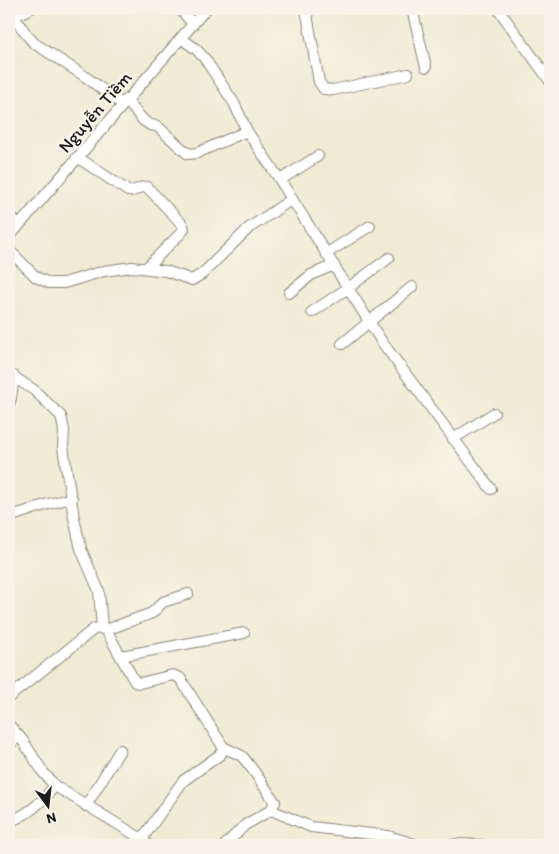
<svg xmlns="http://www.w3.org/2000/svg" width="559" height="854" font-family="Itim,sans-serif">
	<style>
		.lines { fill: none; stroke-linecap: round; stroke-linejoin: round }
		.minor-casing { stroke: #868478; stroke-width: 12 }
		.minor { stroke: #fff; stroke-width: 10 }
		.labels { text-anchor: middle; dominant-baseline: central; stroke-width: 5; stroke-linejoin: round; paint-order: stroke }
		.street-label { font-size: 18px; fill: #1c1c1c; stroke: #f7f3e8 }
	</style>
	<rect width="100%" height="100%" fill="#f7f3e8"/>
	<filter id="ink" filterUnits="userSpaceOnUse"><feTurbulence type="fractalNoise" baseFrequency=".02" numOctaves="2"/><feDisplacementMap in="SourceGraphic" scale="10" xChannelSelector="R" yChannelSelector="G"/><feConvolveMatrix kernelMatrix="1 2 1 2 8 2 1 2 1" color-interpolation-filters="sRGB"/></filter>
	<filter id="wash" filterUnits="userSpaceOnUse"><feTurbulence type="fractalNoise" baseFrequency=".0096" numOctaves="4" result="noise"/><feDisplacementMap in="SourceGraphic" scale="20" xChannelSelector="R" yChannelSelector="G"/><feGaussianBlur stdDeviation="1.12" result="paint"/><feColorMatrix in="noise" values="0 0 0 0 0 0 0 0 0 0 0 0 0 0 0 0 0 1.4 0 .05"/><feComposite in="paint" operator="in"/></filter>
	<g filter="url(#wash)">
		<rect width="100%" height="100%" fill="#f1ebd4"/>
	</g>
	<g filter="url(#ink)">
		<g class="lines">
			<defs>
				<g id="minor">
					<path d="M180,9L193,24"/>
					<path d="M306,9L319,82L324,89L333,90L408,74"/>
					<path d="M412,9L426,67"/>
					<path d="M498,9L550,81"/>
					<path d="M9,10L27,35L34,43L83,75L122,104"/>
					<path d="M13,16L30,9"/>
					<path d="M182,39L196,49L205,59L234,103L247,131L280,180L382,342L491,489"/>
					<path d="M126,100L143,120L150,125L157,126L188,154L197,153L247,131"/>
					<path d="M77,157L128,191C135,193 140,185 147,187L182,224L184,229L181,233L147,267"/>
					<path d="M280,180L318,156"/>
					<path d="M9,214L19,225"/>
					<path d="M9,237L206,9"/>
					<path d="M9,250L36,277L49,283H64L104,271L132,267L166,271L192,280L202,274L249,228L292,199"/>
					<path d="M327,253L370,226"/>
					<path d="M289,293L311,275L334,265"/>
					<path d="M312,312L348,288L389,258"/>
					<path d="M342,344L412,287"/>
					<path d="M9,374L34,390L61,416L64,430L63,447L74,518L81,549L99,591L102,628"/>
					<path d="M9,404L11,398L14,376"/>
					<path d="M453,439L494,413"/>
					<path d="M9,517L48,504L72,498"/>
					<path d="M106,630L152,613L163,602L188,594"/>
					<path d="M121,656L244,633"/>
					<path d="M9,697L94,629L99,628L106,630L135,682L140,683L173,675L180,678L222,745L223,749L221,754L183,781L142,839"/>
					<path d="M9,725L23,741L43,772L55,786L142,839L148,845"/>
					<path d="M9,745L19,736"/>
					<path d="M223,747L242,756L253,770L275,802L271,810L245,825L225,845"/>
					<path d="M86,806L120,750"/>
					<path d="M271,810L311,827L388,836L418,845"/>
					<path d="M9,822C32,812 38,805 55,786"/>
					<path d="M452,845L458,844L482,845"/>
				</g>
			</defs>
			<use href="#minor" class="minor-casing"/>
			<use href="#minor" class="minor"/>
		</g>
	</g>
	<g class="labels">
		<g class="street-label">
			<text transform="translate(95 112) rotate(-49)">Nguyễn Tiềm</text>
		</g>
	</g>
	<rect width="559" height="854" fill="none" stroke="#f7f3e8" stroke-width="30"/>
	<g transform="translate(48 806) rotate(165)" stroke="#f7f3e8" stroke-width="4" paint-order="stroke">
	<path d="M0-4L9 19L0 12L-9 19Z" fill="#1c1c1c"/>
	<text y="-8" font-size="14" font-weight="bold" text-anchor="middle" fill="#1c1c1c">N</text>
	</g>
</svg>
